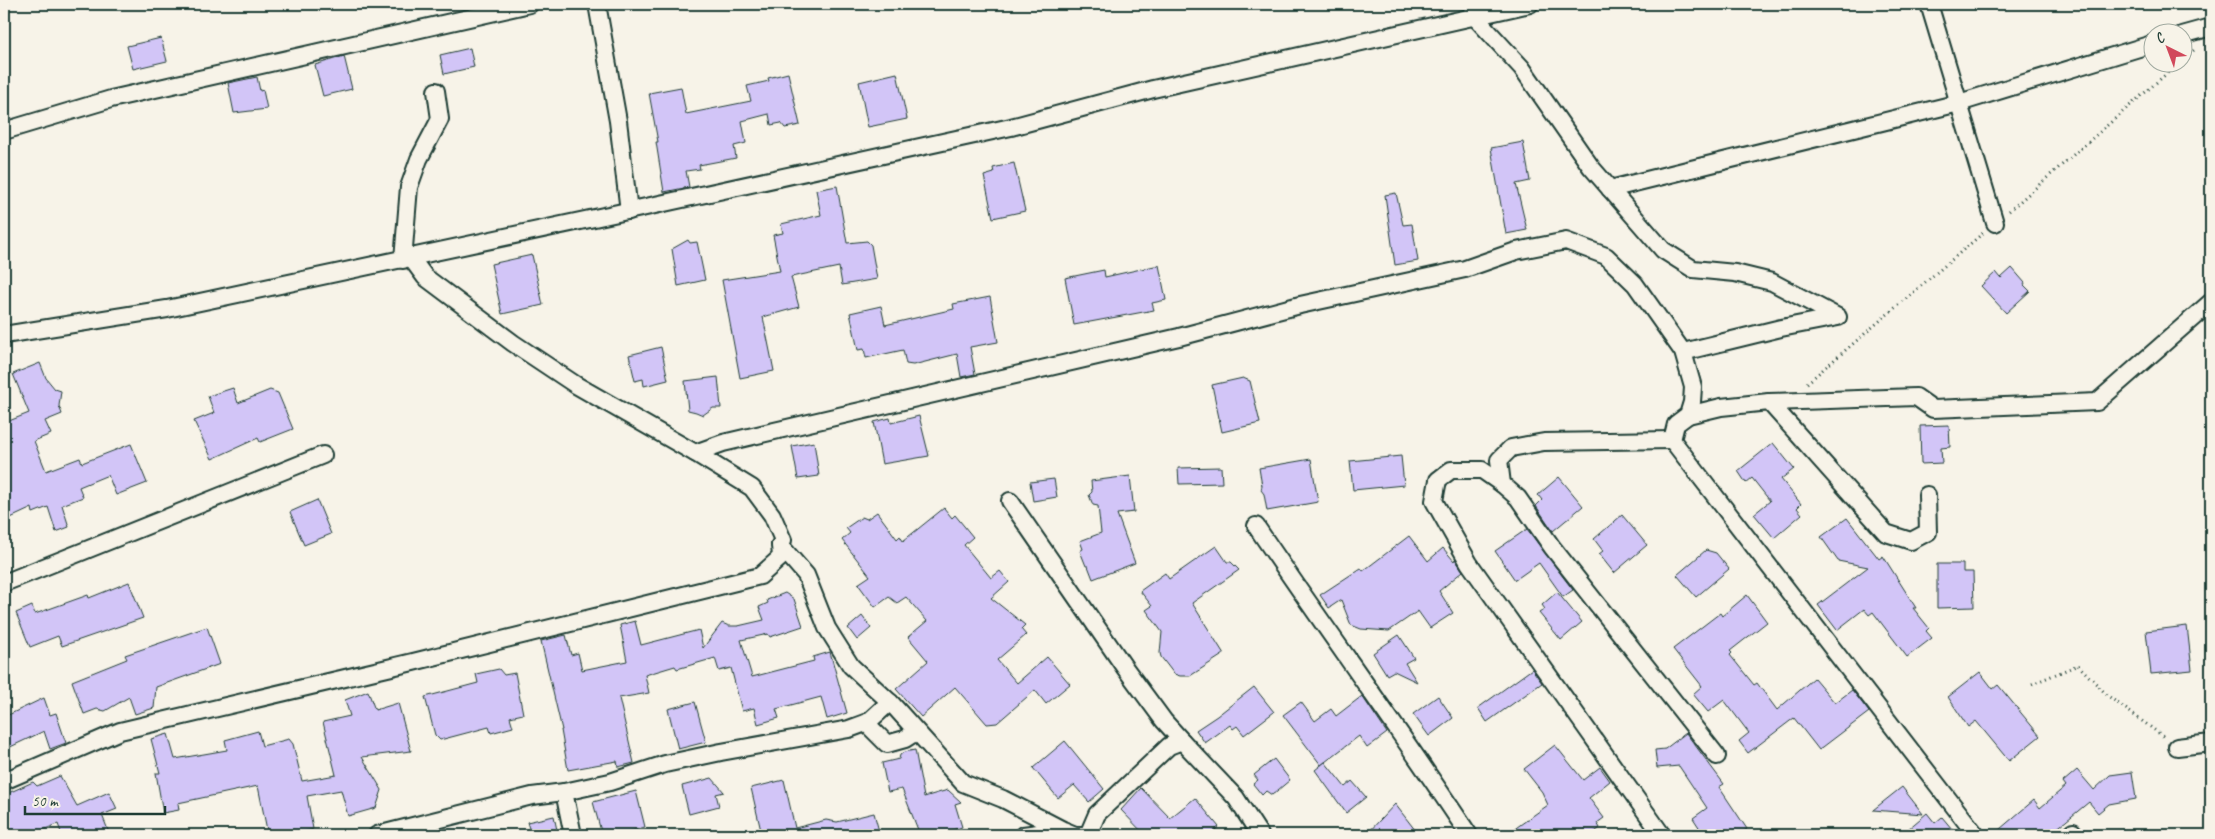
<svg xmlns="http://www.w3.org/2000/svg" width="2215" height="839" font-family="Caveat,sans-serif">
	<style>
		.building { fill: #d2c5f7; stroke: #1f3d34 }
		.lines { fill: none; stroke-linecap: round; stroke-linejoin: round }
		.minor-casing { stroke: #1f3d34; stroke-width: 20 }
		.path { stroke: #1f3d34; stroke-width: 3; stroke-dasharray: 1 4; stroke-linecap: butt }
		.minor { stroke: #f7f3e8; stroke-width: 16 }
	</style>
	<rect width="100%" height="100%" fill="#f7f3e8"/>
	<filter id="ink" filterUnits="userSpaceOnUse"><feTurbulence type="fractalNoise" baseFrequency=".02" numOctaves="2"/><feDisplacementMap in="SourceGraphic" scale="10" xChannelSelector="R" yChannelSelector="G"/><feConvolveMatrix kernelMatrix="1 2 1 2 8 2 1 2 1" color-interpolation-filters="sRGB"/></filter>
	<g filter="url(#ink)">
		<g class="building">
			<path d="M161,38L167,61L133,69L127,46Z"/>
			<path d="M470,48L474,67L444,74L440,55Z"/>
			<path d="M344,56L352,89L323,96L315,65Z"/>
			<path d="M788,73L800,125L785,128L781,123L771,125L769,114L742,121L746,143L734,146L736,158L699,165L700,169L686,171L689,187L664,192L656,142H658L649,93L681,87L686,114L751,101L747,86L769,81L768,78Z"/>
			<path d="M897,73L907,119L868,127L859,82Z"/>
			<path d="M257,77L260,91L263,90L267,109L234,113L228,83Z"/>
			<path d="M1523,142L1530,181L1516,184L1527,230L1506,234L1491,148Z"/>
			<path d="M1014,163L1025,211L993,218L984,176L994,173L993,168Z"/>
			<path d="M837,186L847,243L867,241L871,245L877,279L842,285L839,267L791,277L799,307L763,317L774,371L740,378L722,280L780,271L773,235L783,233L781,224L821,215L816,190Z"/>
			<path d="M1396,193L1403,225L1412,224L1418,261L1395,265L1385,195Z"/>
			<path d="M688,240L690,243L697,242L705,280L678,286L672,249Z"/>
			<path d="M532,255L543,305L502,314L491,264Z"/>
			<path d="M1159,265L1166,300L1152,303L1154,310L1074,325L1065,278L1104,270L1105,277Z"/>
			<path d="M2012,268L2025,283L2024,285L2030,291L2006,313L1981,286L1996,272L2001,278Z"/>
			<path d="M990,297L998,342L970,347L975,374L961,377L957,354L913,365L906,364L903,350L866,358L864,349L858,350L850,313L881,306L885,325L954,309L953,304Z"/>
			<path d="M661,347L668,380L644,386L643,379L635,381L629,355Z"/>
			<path d="M40,363L46,378L55,389L61,391L59,406L62,414L45,421L51,434L34,441L46,471L80,458L82,463L131,444L147,483L116,495L108,475L79,487L83,497L62,505L69,527L56,532L48,507L33,513L32,508L4,521V423L29,413L13,374Z"/>
			<path d="M718,377L721,408H713L703,415L696,412L688,410L685,381Z"/>
			<path d="M1243,378L1250,381L1260,423L1222,432L1212,385Z"/>
			<path d="M233,388L238,403L270,390L278,393L293,429L260,442L258,438L212,459L194,421L214,413L208,396Z"/>
			<path d="M919,416L929,456L882,464L874,422L890,418L891,423Z"/>
			<path d="M1949,425L1950,447L1941,448L1942,463L1921,464L1920,426Z"/>
			<path d="M814,442L819,476L798,479L792,446Z"/>
			<path d="M1773,443L1794,469L1781,479L1801,504L1797,508L1802,514L1774,538L1754,514L1770,501L1752,478L1746,483L1738,471Z"/>
			<path d="M1401,456L1404,485L1353,490L1350,461Z"/>
			<path d="M1311,459L1318,502L1267,511L1264,494L1261,490L1262,486L1259,468Z"/>
			<path d="M1221,467L1222,483L1179,484L1178,468Z"/>
			<path d="M1130,476L1134,512L1117,514L1135,563L1093,579L1088,566H1086L1080,551L1083,549L1080,541L1101,533L1098,506L1093,505L1089,495L1092,492L1091,481Z"/>
			<path d="M1559,477L1583,506L1553,531L1536,506L1542,500L1538,495Z"/>
			<path d="M1054,479L1057,497L1033,501L1030,482Z"/>
			<path d="M317,500L331,534L304,545L290,512Z"/>
			<path d="M944,508L952,518L955,515L973,537L964,545L991,578L1000,571L1009,582L991,598L1025,625L1021,629L1026,635L997,660L1017,683L1047,657L1070,684L1046,704L1035,690L997,723L987,724L955,687L921,717L896,689L928,661L908,637L927,621L906,597L897,603L889,597L875,607L858,584L870,576L842,540L850,533L846,528L862,517L867,519L877,512L897,539L900,536L903,541Z"/>
			<path d="M1622,515L1647,545L1614,573L1599,554L1603,551L1594,539Z"/>
			<path d="M1847,518L1879,559L1883,556L1916,608H1913L1929,628L1926,631L1932,638L1907,657L1873,612L1869,615L1864,609L1837,630L1818,605L1868,567L1838,561L1821,537Z"/>
			<path d="M1527,529L1573,590L1563,597L1539,563L1515,580L1495,551Z"/>
			<path d="M1409,536L1428,561L1443,548L1454,561L1455,559L1463,571L1439,591L1453,613L1430,628L1418,611L1389,631L1361,629L1351,625L1341,600L1329,608L1320,595L1361,568L1363,571Z"/>
			<path d="M1216,546L1227,562H1231L1239,570L1192,603L1224,654L1190,676H1180L1174,674L1161,657L1160,653L1162,632L1146,610L1152,606L1140,591L1165,573L1169,579Z"/>
			<path d="M1706,550L1716,553L1729,569L1696,597L1677,575Z"/>
			<path d="M1937,564H1963V572H1973L1974,607L1937,608Z"/>
			<path d="M129,582L143,618L62,646L58,636L30,647L16,613L32,606L35,614L88,595L89,598Z"/>
			<path d="M1557,592L1582,622L1561,640L1539,613L1545,609L1542,605Z"/>
			<path d="M785,593L794,599L803,626L770,637L768,634L741,640L752,677L814,661L813,657L830,652L847,713L827,719L821,697L776,709L779,718L758,724L754,708L742,711L731,668L719,671L715,658L677,669L675,666L645,675L649,693L619,698L634,763L618,767L617,761L568,770L561,730H562L541,641L566,635L571,655L578,653L582,670L627,661L620,625L635,621L641,645L699,630L703,648L722,623L729,626H738L764,620L759,607L768,603L767,600Z"/>
			<path d="M1747,595L1767,622L1730,651L1732,653L1730,655L1754,685L1757,683L1777,710L1814,678L1835,703L1852,690L1869,712L1819,750L1794,718L1748,753L1739,741L1749,733L1724,700L1708,712L1693,694L1702,686L1673,649L1720,613L1722,616Z"/>
			<path d="M862,616L871,628L857,640L848,628Z"/>
			<path d="M2187,626L2192,670L2151,674L2146,631Z"/>
			<path d="M207,627L220,664L156,687L154,708L135,714L129,697L105,711L97,709L84,714L72,681L127,659L125,655Z"/>
			<path d="M1399,635L1414,658L1405,663L1417,682L1394,671L1387,675L1373,653Z"/>
			<path d="M499,669L504,675L515,673L523,714L510,717L513,727L491,733L489,727L440,740L435,735L425,697L478,683L476,674Z"/>
			<path d="M1532,669L1542,683L1487,722L1478,708Z"/>
			<path d="M1980,672L1993,689L1998,685L2040,736L2009,761L1976,721L1968,727L1948,697Z"/>
			<path d="M1254,687L1274,712L1244,735L1237,726L1233,729L1230,725L1205,743L1196,730L1217,716Z"/>
			<path d="M368,691L375,710L398,703L411,751L362,757L382,790L376,808L348,816L341,790L307,796L313,829L293,835H268L258,786L178,803L179,810L163,813L156,773H160L151,739L168,734L175,759L227,750L225,740L258,731L262,746L289,739L293,744L302,781L336,775L323,722L350,716L345,700Z"/>
			<path d="M1362,696L1387,733L1367,748L1359,736L1321,765L1283,715L1301,702L1315,721L1331,709L1336,716Z"/>
			<path d="M1438,696L1453,718L1429,736L1413,714Z"/>
			<path d="M44,698L50,715L56,713L66,743L50,749L44,731L4,750V717Z"/>
			<path d="M695,702L706,742L678,749L668,709Z"/>
			<path d="M1686,733L1724,784L1719,787L1747,829L1737,835H1704L1693,818L1707,808L1679,766L1657,768L1655,750L1665,749Z"/>
			<path d="M1065,741L1104,789L1089,802L1074,785L1058,798L1033,768Z"/>
			<path d="M1555,745L1583,780L1600,767L1610,781L1589,798L1604,818L1597,823L1600,828L1591,835H1506L1548,805L1542,792L1524,769Z"/>
			<path d="M915,750L924,797L948,790L961,802L955,804L962,827L935,835H920L902,789L888,792L882,763L899,759L900,755L904,752Z"/>
			<path d="M1274,759L1290,780L1272,795L1266,791L1262,795L1253,784L1258,780L1254,775Z"/>
			<path d="M1325,762L1345,787L1352,781L1366,797L1346,813L1315,770Z"/>
			<path d="M2077,770L2094,790L2110,775L2132,772L2136,799L2109,804L2098,813L2089,802L2049,835H1993L2034,800L2040,808L2066,786L2063,782Z"/>
			<path d="M60,776L77,806L109,792L117,809L102,815L110,835H62L58,824L30,835H4V795L33,782L37,786Z"/>
			<path d="M712,778L724,792L716,794L719,806L689,814L682,786Z"/>
			<path d="M784,780L795,828L826,820L837,822L874,813L880,835H762L751,788Z"/>
			<path d="M1902,787L1923,814L1873,810Z"/>
			<path d="M1141,788L1170,818L1195,798L1219,827L1208,835H1145L1121,810Z"/>
			<path d="M636,791L645,827L616,835H602L593,802Z"/>
			<path d="M1395,804L1419,835H1366Z"/>
			<path d="M1927,813L1935,823L1942,817L1957,835H1901Z"/>
			<path d="M554,816L558,835H531L527,822Z"/>
		</g>
		<g class="lines">
			<defs>
				<g id="minor">
					<path d="M597,4L618,121L629,211"/>
					<path d="M1473,4L1474,16L1522,68L1591,167L1663,250L1693,269L1735,273L1772,282L1838,317L1781,328L1683,352"/>
					<path d="M1929,4L1995,223"/>
					<path d="M2182,35L2211,27"/>
					<path d="M4,131L111,99L530,4"/>
					<path d="M1610,189L1959,103L2152,44"/>
					<path d="M411,258L425,277L513,343L576,385L695,453"/>
					<path d="M403,260L409,187L419,159L440,119L436,91"/>
					<path d="M4,335L167,309L646,207L1011,127L1153,89L1530,4"/>
					<path d="M1769,402L1916,397L1933,409L2097,402L2211,302"/>
					<path d="M1688,415L1721,407L1769,402L1886,533L1911,541L1928,532L1927,495"/>
					<path d="M1672,440L1544,442L1511,448L1499,460L1502,484L1518,498L1552,547L1717,756"/>
					<path d="M1502,484L1482,470H1451L1438,480L1434,501L1469,563L1662,835"/>
					<path d="M1010,501L1125,668L1164,721L1182,741"/>
					<path d="M1256,526C1326,630 1400,730 1469,835"/>
					<path d="M780,545L806,575L827,628L851,666L892,704L963,783L1003,799L1063,830L1075,835H1088"/>
					<path d="M4,583L323,455"/>
					<path d="M866,723L887,744L905,739L916,732"/>
					<path d="M2177,747L2211,743"/>
					<path d="M4,781L120,731L413,662L760,576L781,557L780,545L783,540L772,515L752,488L695,453L723,443L1179,337L1300,305L1465,269L1516,251L1566,241L1606,256L1635,284L1683,352L1693,387L1692,402L1688,415L1676,424L1672,440L1976,835"/>
					<path d="M564,792L573,835"/>
					<path d="M377,835L532,796L564,792L610,782L665,764L721,752L849,729L868,722L890,702"/>
					<path d="M1023,835L1061,830"/>
					<path d="M1088,835L1097,814L1169,746L1182,741L1236,798L1260,835"/>
					<path d="M2069,835L2073,832"/>
				</g>
			</defs>
			<use href="#minor" class="minor-casing"/>
			<g class="path">
				<path d="M2182,61L2195,49"/>
				<path d="M2009,211L2180,62"/>
				<path d="M1807,383L1983,233"/>
				<path d="M2032,684L2078,665L2108,696L2164,737"/>
			</g>
			<use href="#minor" class="minor"/>
		</g>
	</g>
	<rect width="2215" height="839" fill="none" stroke="#f7f3e8" stroke-width="20"/>
	<rect x="10" y="10" width="2195" height="819" fill="none" stroke="#1f3d34" stroke-width="2" filter="url(#ink)"/>
	<g transform="translate(2168 48) rotate(318)"><circle r="24" fill="#f7f3e8" stroke="#a1aaa0"/>
	<path d="M0-4L9 19L0 12L-9 19Z" fill="#d1495b"/>
	<text y="-8" font-size="14" font-weight="bold" text-anchor="middle" fill="#1f3d34">С</text>
	</g>
	<path d="M25 806v8h140v-8" fill="none" stroke="#1f3d34" stroke-width="2.5"/>
	<text x="32" y="806" font-size="15" fill="#1f3d34" stroke="#f7f3e8" stroke-width="4" paint-order="stroke">50 m</text>
</svg>
